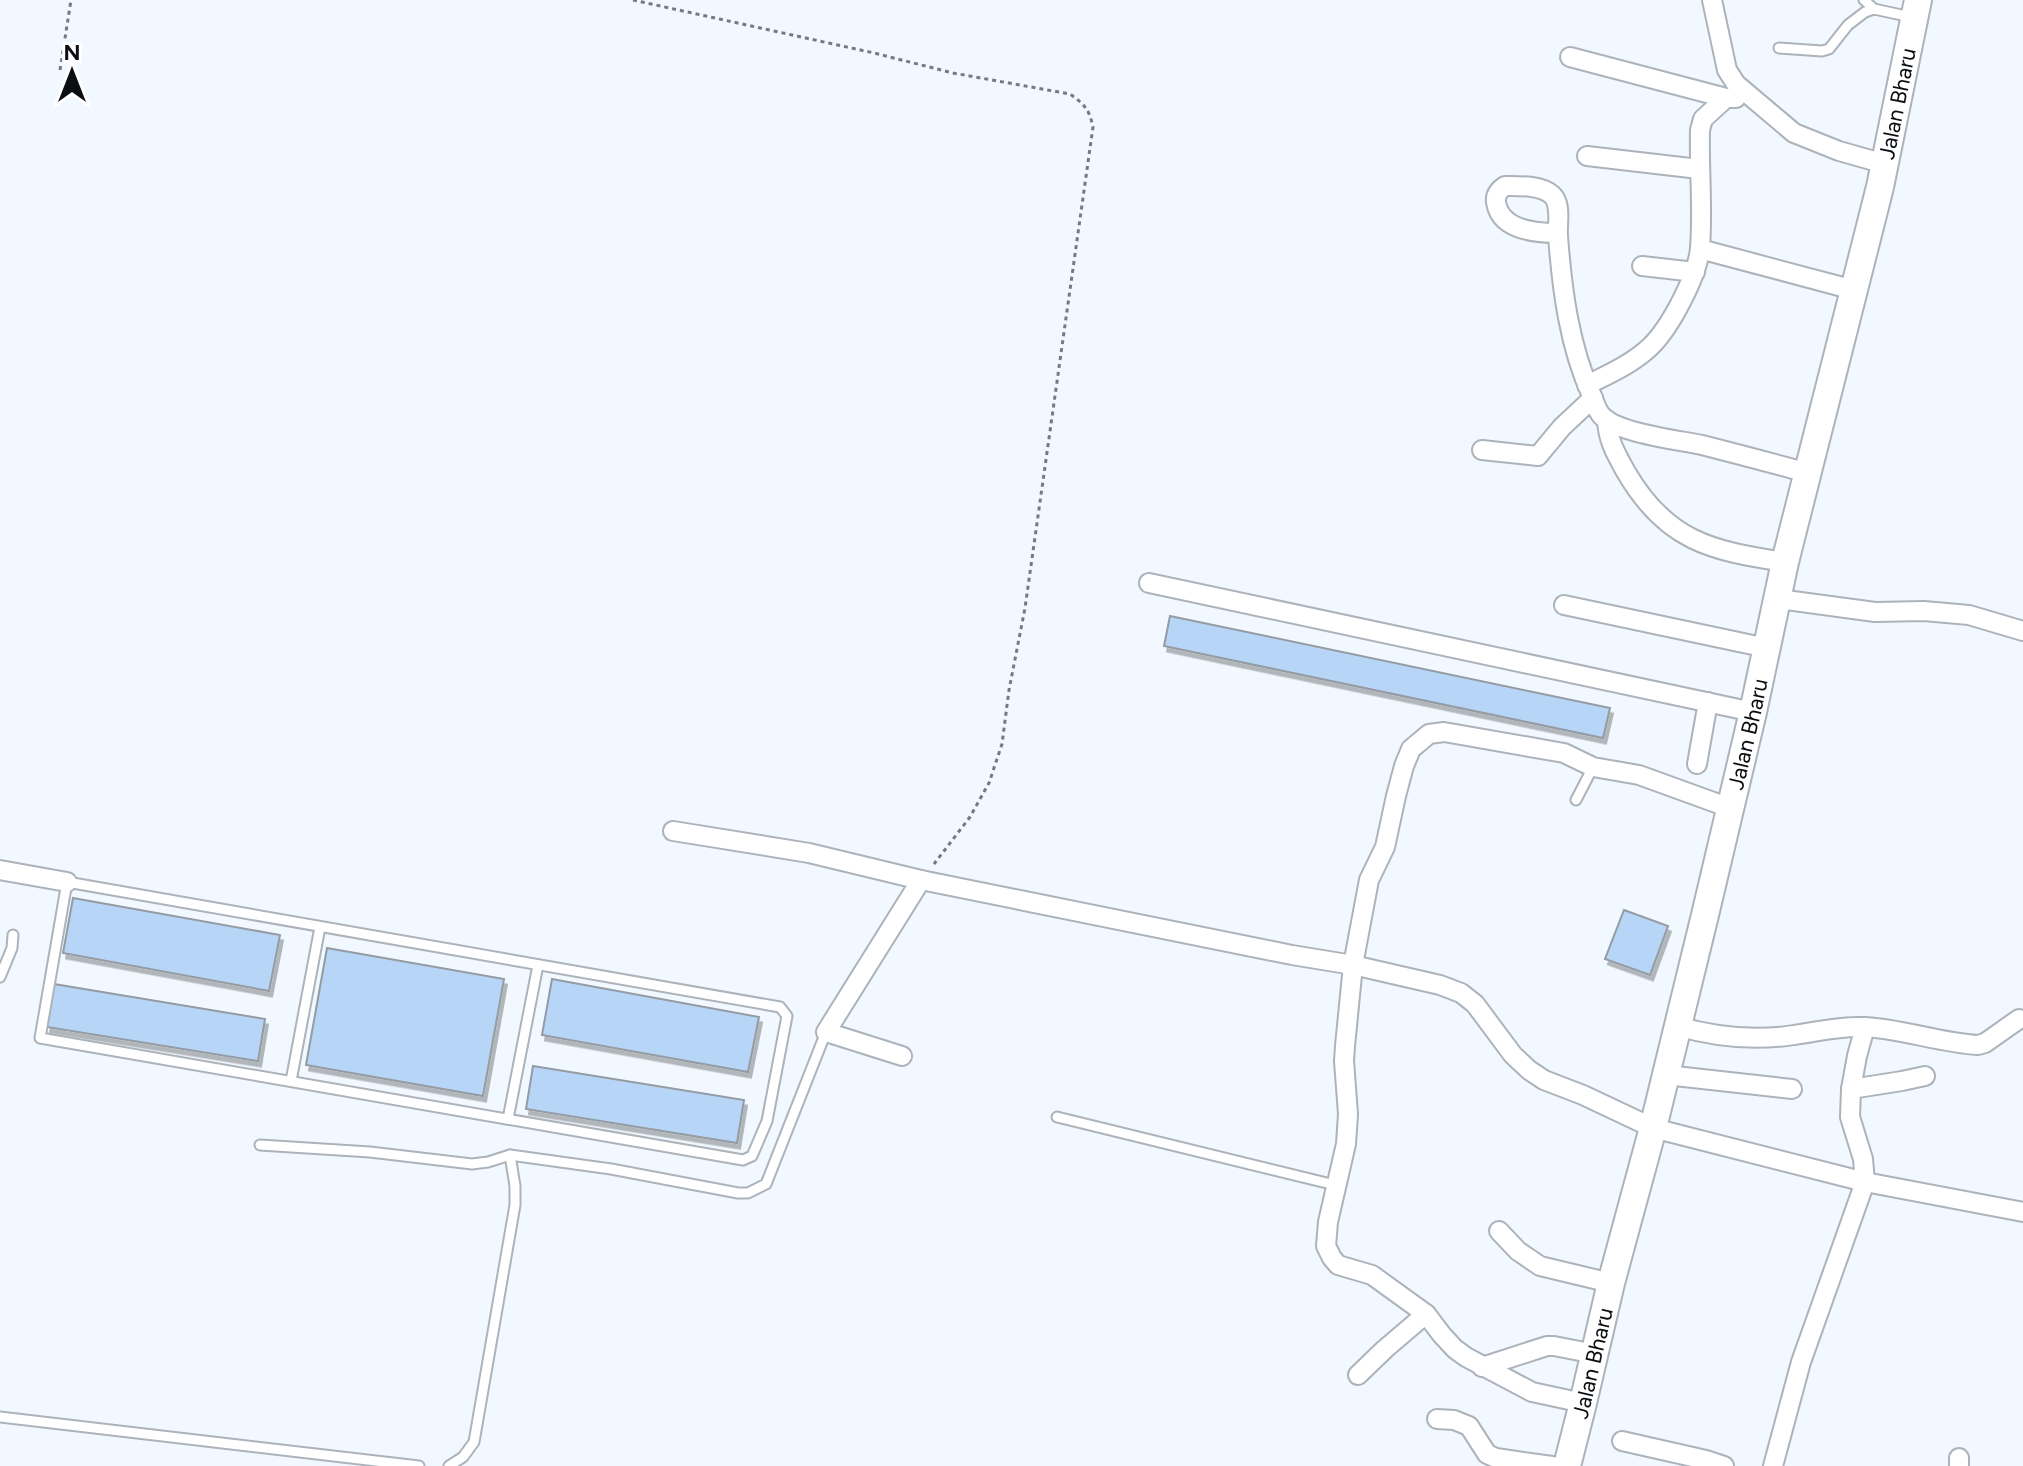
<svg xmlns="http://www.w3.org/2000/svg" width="2023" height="1466" font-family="Figtree,sans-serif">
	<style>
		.building { fill: #b7d6f7; stroke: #949ba2; stroke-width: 2; filter: url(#shadow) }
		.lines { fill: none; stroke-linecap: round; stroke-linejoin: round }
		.lane-casing { stroke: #acb3bb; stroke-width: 13 }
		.street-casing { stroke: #acb3bb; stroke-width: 22 }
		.secondary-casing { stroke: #acb3bb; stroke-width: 30 }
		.path { stroke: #767a7f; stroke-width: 3; stroke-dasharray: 4 4; stroke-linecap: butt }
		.lane { stroke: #fff; stroke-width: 9 }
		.street { stroke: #fff; stroke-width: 18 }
		.secondary { stroke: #fff; stroke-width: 26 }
		.labels { text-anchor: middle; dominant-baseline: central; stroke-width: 6; stroke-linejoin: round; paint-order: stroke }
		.street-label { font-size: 22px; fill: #0b0d10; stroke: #fff }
	</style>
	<defs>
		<filter id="shadow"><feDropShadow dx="3" dy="5.5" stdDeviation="0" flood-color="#0004"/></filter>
	</defs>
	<rect width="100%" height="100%" fill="#f2f8ff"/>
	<g class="building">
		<path d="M1170,616L1610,708L1603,738L1164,646Z"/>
		<path d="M73,898L280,935L269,991L63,953Z"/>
		<path d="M1624,910L1668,926L1650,975L1605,959Z"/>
		<path d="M327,948L504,979L483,1096L306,1065Z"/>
		<path d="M552,979L759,1017L748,1072L542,1035Z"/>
		<path d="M54,984L265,1019L258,1061L47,1027Z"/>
		<path d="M533,1066L744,1100L737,1143L526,1109Z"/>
	</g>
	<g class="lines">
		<defs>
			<g id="lane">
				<path d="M1864,0L1874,9L1911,17"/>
				<path d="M1779,48L1822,51L1829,49L1848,25L1865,12L1874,9"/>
				<path d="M1576,800L1593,767"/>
				<path d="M67,882L780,1007L787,1016L767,1121L752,1156L743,1160L40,1038Z"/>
				<path d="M0,977L12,948L13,935"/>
				<path d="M291,1081L320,927"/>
				<path d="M1057,1117L1335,1185"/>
				<path d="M508,1119L538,965"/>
				<path d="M260,1145L370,1152L472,1164L488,1162L510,1155L611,1169L738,1193H748L766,1184L826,1032"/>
				<path d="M0,1417L419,1466"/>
				<path d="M449,1466L463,1457L474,1442L515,1205V1186L510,1155"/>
			</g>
			<g id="street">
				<path d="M1712,0L1727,70L1736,84L1794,133L1839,151L1885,164"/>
				<path d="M1570,57L1726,98H1736"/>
				<path d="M1587,156L1699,169"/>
				<path d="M1557,233C1535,233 1500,230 1496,202C1495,195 1499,190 1505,186C1519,186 1541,185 1552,195C1562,204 1557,224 1558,236C1562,289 1569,346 1592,396C1595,403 1597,412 1603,417C1619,433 1678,440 1702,445C1737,454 1772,463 1808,473"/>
				<path d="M1700,249L1854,290"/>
				<path d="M1642,266L1695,272"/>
				<path d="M1587,385C1609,374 1632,364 1650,347C1670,328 1698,275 1700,248C1703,209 1699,169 1700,130L1703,119L1726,98"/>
				<path d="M1607,420C1608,441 1616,454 1626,472C1666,541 1711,551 1785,562"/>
				<path d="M1482,450L1538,456L1562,427L1593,398"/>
				<path d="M1149,583L1753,712"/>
				<path d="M1778,599L1875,612L1924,611L1969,615L2023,631"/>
				<path d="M1564,605L1767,648"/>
				<path d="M1697,764L1708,702"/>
				<path d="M673,831L809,853L921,880L1292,955L1353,965L1440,985L1461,993L1475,1004L1513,1055L1529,1070L1544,1080L1583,1095L1653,1128L1865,1182L2023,1212"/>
				<path d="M0,870L67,882"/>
				<path d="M1677,1026C1715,1037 1755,1041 1794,1035C1817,1032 1838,1026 1862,1027C1901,1028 1939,1043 1978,1045L1985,1043L2019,1019"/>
				<path d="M902,1056L826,1032L921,880"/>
				<path d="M1666,1075L1792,1089"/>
				<path d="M1851,1089L1857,1056L1865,1027"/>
				<path d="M1499,1231L1518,1251L1540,1266L1611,1283"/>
				<path d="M1482,1367L1547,1346H1554L1595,1354"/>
				<path d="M1358,1375L1385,1349L1426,1314"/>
				<path d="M1583,1403L1532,1392L1466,1357L1455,1349L1442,1335L1426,1314L1372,1275L1338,1265L1332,1258L1326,1246L1328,1222L1346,1144L1348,1114L1344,1061L1345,1046L1353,965L1369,880L1385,847L1396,796L1404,766L1411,749L1429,734L1444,732L1564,753L1593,767L1639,775L1730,808"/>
				<path d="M1437,1419L1454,1420L1469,1426L1487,1454L1496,1458L1552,1466"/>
				<path d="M1622,1441L1706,1460L1724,1466"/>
				<path d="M1773,1466L1801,1362L1865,1182L1863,1159L1850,1117L1851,1089L1902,1081L1925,1076"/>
				<path d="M1959,1466V1458"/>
			</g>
			<g id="secondary">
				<path id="s1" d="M1567,1466L1583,1403L1611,1283L1653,1128L1705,915L1753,712L1785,562L1880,187L1918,0"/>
			</g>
		</defs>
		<use href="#lane" class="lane-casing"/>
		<use href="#street" class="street-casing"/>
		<use href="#secondary" class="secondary-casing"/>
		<g class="path">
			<path d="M633,0L874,53L953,73L1070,94C1085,105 1089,109 1093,127L1025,608L1009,690L1002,744L989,783L970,817L934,864"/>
			<path d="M60,70L71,0"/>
		</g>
		<use href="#lane" class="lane"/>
		<use href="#street" class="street"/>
		<use href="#secondary" class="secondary"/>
	</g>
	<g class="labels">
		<g class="street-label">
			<text stroke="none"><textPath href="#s1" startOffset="1402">Jalan Bharu</textPath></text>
			<text stroke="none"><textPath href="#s1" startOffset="754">Jalan Bharu</textPath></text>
			<text stroke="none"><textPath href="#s1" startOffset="106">Jalan Bharu</textPath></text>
		</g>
	</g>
	<g transform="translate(72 72)" stroke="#ffffff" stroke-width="6" paint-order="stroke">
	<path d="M0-6L14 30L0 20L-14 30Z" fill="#0b0d10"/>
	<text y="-12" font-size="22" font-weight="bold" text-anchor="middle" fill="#0b0d10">N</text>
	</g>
</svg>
